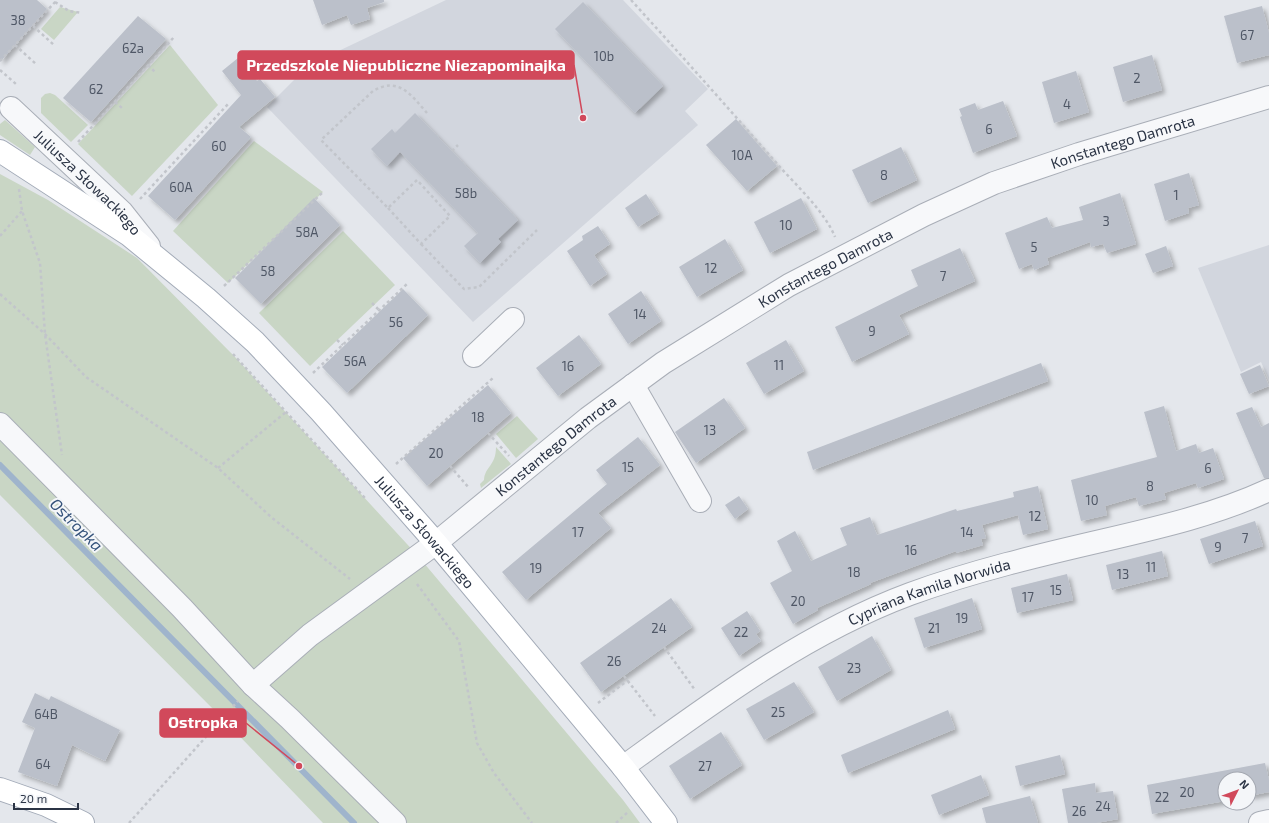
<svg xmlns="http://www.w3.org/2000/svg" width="1269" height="823" font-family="'Exo 2',sans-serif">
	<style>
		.built { fill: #d2d6de }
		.green { fill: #c9d6c5 }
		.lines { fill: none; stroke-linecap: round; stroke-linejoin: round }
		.stream { stroke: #9fb4cc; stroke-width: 6 }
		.building { fill: #bbc0ca; filter: url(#shadow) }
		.minor-casing { stroke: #a9aeb7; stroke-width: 24 }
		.major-casing { stroke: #a3abb8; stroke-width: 24 }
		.path { stroke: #c2c5cb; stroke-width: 2.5; stroke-dasharray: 3 3; stroke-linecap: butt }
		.minor { stroke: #f7f8fa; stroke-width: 22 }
		.major { stroke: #fff; stroke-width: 22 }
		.labels { text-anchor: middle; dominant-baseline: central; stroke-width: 4; stroke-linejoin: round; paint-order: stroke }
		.number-label { font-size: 13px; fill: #4f5766 }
		.street-label { font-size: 15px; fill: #2b3445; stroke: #f4f6f9 }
		.water-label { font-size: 16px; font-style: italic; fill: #34527a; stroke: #f4f6f9 }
		.leader { fill: none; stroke: #d1495b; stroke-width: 1.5 }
		.callout-dot { fill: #d1495b; stroke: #f4f6f9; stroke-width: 1.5 }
		.callout { fill: #d1495b; stroke: #d1495b; stroke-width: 1.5 }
		.callout-label { font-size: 16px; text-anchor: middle; font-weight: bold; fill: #fff }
	</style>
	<defs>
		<filter id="shadow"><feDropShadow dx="3.5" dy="3.5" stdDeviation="2" flood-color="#0004"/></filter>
	</defs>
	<rect width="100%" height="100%" fill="#e4e7ec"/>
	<g class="built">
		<path d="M446,0H623L708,89L685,111L698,125L473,322L267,107L309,65Z"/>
		<path d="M1269,245V380L1261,362L1241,372L1198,268Z"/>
	</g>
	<g class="green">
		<path d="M60,7L78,12L54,40L41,29Z"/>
		<path d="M170,45L218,105L132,196L78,144Z"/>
		<path d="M50,93L55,95L88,125L71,142L41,113V98L45,94Z"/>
		<path d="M5,120L35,147L30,155L0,135V124Z"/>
		<path d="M254,141L323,192L228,283L173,231Z"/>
		<path d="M0,174L48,200L137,258L235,357L418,556L623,800L640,823H323L221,717L0,495Z"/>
		<path d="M343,231L395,285L310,366L259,313Z"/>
		<path d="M517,416L538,439L516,458L496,434Z"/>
		<path d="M496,447L511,464L481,488L480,484L484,480C485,466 496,466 496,447Z"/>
	</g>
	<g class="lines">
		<path class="stream" d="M0,465L354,823"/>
	</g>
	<g class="building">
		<path d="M0,0H37L47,9L0,62Z"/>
		<path d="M313,0H384V2L367,8L370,19L351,25L347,15L322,25Z"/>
		<path d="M583,2L663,86L635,113L555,29Z"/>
		<path d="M1262,6L1269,33V55L1237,63L1224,16Z"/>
		<path d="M138,16L166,39L91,122L63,98Z"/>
		<path d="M1152,55L1162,90L1123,102L1113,67Z"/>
		<path d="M238,58L257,81L260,79L275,97L239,127L251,137L175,220L148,196L241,95L222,71Z"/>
		<path d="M1076,71L1089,112L1054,123L1042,82Z"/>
		<path d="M1003,101L1017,136L973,153L960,117L962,116L959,109L975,103L978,110Z"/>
		<path d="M415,113L518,220L498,239L501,242L480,263L464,246L478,233L400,152L387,166L371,149L392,129L395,133Z"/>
		<path d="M736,119L777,166L747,191L706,145Z"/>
		<path d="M901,147L917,180L868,203L852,170Z"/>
		<path d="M1189,173L1199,205L1188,208L1189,213L1165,221L1154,184Z"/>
		<path d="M1120,193L1136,244L1107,253L1103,244L1091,247L1090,242L1047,258L1049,264L1034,270L1032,264L1019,269L1005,233L1047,217L1052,228L1083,220L1079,207Z"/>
		<path d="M646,194L659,214L638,227L625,208Z"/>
		<path d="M314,198L340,225L261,304L235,278Z"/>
		<path d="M801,198L817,229L770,253L754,222Z"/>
		<path d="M598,226L610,244L594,255L607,274L590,286L567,251L583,240L582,236Z"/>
		<path d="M725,239L743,270L697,297L679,267Z"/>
		<path d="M1166,246L1173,266L1153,273L1145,254Z"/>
		<path d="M960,248L975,281L899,315L909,334L852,362L835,327L918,286L911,270Z"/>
		<path d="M403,289L428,315L347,393L322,367Z"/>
		<path d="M641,291L661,321L628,344L608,314Z"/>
		<path d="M579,335L601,364L558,396L536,368Z"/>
		<path d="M786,340L804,371L764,394L746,363Z"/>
		<path d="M1041,363L1048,381L813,470L807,452Z"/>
		<path d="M1260,365L1269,386L1249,394L1240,374Z"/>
		<path d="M488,385L511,413L427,486L403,458Z"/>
		<path d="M724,398L745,428L696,463L675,432Z"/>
		<path d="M1164,406L1176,451L1196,444L1199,453L1213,448L1224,479L1198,488L1196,483L1164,493L1166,499L1139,506L1136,497L1105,506L1107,515L1081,521L1071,480L1157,457L1144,412Z"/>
		<path d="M1252,407L1261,427L1269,423V478H1264L1236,413Z"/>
		<path d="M638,437L660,465L598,513L611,528L526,600L502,572L607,484L596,470Z"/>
		<path d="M1038,486L1048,529L1023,535L1018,515L982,525L986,538L981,539L983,545L956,553V551L870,583L871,584L817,608L818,610L793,624L770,583L792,571L777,541L795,531L811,561L847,545L840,528L870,517L877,535L956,509L957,511L1014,497L1013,492Z"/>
		<path d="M739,496L748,509L735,519L725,505Z"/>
		<path d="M1255,521L1263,546L1209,564L1200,539Z"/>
		<path d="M1162,551L1168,576L1112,590L1106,565Z"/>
		<path d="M1067,574L1073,600L1017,613L1011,588Z"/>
		<path d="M671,598L692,627L601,692L580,663Z"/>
		<path d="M972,598L982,629L924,648L914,618Z"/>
		<path d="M747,611L760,631L756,634L761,641L739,656L721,628Z"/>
		<path d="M872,636L891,670L837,701L818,667Z"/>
		<path d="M794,682L814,712L764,740L746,709Z"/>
		<path d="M35,693L49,700L51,696L120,730L105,761L72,745L57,786L18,772L35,728L22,722Z"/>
		<path d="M948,710L955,729L848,773L841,755Z"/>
		<path d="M721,732L742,765L690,799L669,766Z"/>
		<path d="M1060,755L1065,774L1020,786L1015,766Z"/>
		<path d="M1265,763L1269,780V792L1249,796V779H1225V801L1152,814L1147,785Z"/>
		<path d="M981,775L989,795L939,815L931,795Z"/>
		<path d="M1095,783L1096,793L1113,791L1118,819L1096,823H1068L1062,789Z"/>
		<path d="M1030,796L1038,823H986L982,808Z"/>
	</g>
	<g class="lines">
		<defs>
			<g id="minor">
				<path id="s1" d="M11,108L122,212L149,246"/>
				<path d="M474,356L513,319"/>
				<path d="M633,385L700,501"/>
				<path d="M0,424L182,608L253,685L290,719L395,823"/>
				<path id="s2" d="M253,685L310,635L436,543L588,418L663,363L789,285L924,215L994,183L1079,154L1269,97"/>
				<path id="s3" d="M623,767C713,702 805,633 910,594C973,571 1040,555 1105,540C1161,527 1217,514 1269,490"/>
				<path d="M1260,823L1269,821"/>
			</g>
			<g id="major">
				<path id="s4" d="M0,151L129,235L206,298L255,342L321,412L436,543L623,767L666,823"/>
				<path d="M0,789L46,805L83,823"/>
			</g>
		</defs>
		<use href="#minor" class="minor-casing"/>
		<use href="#major" class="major-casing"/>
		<g class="path">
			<path d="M631,0C681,55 730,110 779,166C797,186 825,212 835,237"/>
			<path d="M55,2L69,11L82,13"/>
			<path d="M33,26L54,45"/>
			<path d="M15,45L36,64"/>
			<path d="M0,61L57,0"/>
			<path d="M148,65L156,73"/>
			<path d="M0,70L16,84"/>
			<path d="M115,102L122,108"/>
			<path d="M78,142L175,36"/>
			<path d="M452,151L458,145"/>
			<path d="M19,189L22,211L40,263L45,334L62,455"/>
			<path d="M140,199L229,103"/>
			<path d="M388,208L421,244L450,216L417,180L388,208L321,140L373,91C399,76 411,95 427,113"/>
			<path d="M0,236L22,211"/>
			<path d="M421,244L464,289L479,287L537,230"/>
			<path d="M224,286L323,192"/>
			<path d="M0,294L45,334L86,377L218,468L271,517L350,579"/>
			<path d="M372,303L379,310"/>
			<path d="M337,340L343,345"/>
			<path d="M233,354L365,498"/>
			<path d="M313,373L408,283"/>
			<path d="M488,433L509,456"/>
			<path d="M396,464L493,378"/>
			<path d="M450,466L469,488"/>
			<path d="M218,468L286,412"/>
			<path d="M417,584L459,641L477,743L494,773L532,823"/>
			<path d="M664,647L695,690"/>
			<path d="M624,676L655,716"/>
			<path d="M598,703L628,680"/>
			<path d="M129,823L238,701"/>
			<path d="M616,823L629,811"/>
		</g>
		<use href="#minor" class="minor"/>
		<use href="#major" class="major"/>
	</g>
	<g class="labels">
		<g class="number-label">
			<text x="18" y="20">38</text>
			<text x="1247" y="35">67</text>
			<text x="133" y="48">62a</text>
			<text x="604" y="56">10b</text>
			<text x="1137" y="78">2</text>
			<text x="96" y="89">62</text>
			<text x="1067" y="104">4</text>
			<text x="989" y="129">6</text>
			<text x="219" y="146">60</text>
			<text x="742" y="155">10A</text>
			<text x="884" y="175">8</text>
			<text x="181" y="187">60A</text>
			<text x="466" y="193">58b</text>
			<text x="1176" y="195">1</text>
			<text x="1106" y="221">3</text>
			<text x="786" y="225">10</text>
			<text x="307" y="232">58A</text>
			<text x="1034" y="247">5</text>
			<text x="711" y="268">12</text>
			<text x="268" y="271">58</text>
			<text x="943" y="276">7</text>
			<text x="640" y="314">14</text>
			<text x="396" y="322">56</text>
			<text x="872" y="331">9</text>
			<text x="355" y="361">56A</text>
			<text x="779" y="365">11</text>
			<text x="568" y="366">16</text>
			<text x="478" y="417">18</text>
			<text x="710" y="430">13</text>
			<text x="436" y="453">20</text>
			<text x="628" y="467">15</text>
			<text x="1208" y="468">6</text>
			<text x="1150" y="486">8</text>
			<text x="1092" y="500">10</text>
			<text x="1035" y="516">12</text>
			<text x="578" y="532">17</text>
			<text x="967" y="532">14</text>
			<text x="1245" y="538">7</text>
			<text x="1218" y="547">9</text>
			<text x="911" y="550">16</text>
			<text x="1151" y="567">11</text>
			<text x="536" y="568">19</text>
			<text x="854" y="572">18</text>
			<text x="1123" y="574">13</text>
			<text x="1056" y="590">15</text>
			<text x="1028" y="597">17</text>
			<text x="798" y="601">20</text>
			<text x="962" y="618">19</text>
			<text x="659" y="628">24</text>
			<text x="934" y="628">21</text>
			<text x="741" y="632">22</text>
			<text x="614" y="661">26</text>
			<text x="854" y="668">23</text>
			<text x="778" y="712">25</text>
			<text x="46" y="714">64B</text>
			<text x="43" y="764">64</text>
			<text x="705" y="766">27</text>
			<text x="1187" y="792">20</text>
			<text x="1162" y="797">22</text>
			<text x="1103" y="806">24</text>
			<text x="1079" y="811">26</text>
		</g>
		<g class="street-label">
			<text stroke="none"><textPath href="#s2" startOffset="1034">Konstantego Damrota</textPath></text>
			<text stroke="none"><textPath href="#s1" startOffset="107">Juliusza Słowackiego</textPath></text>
			<text stroke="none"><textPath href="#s2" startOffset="710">Konstantego Damrota</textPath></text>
			<text stroke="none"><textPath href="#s2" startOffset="386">Konstantego Damrota</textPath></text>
			<text stroke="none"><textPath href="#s4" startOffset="574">Juliusza Słowackiego</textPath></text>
			<text stroke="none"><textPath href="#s3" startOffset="355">Cypriana Kamila Norwida</textPath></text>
		</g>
		<g class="water-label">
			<text transform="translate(77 524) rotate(45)">Ostropka</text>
		</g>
	</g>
	<path class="leader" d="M583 118L574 65M299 766L246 723"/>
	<g class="callout-dot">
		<circle cx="583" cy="118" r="4"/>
		<circle cx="299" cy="766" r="4"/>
	</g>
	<g class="callout">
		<rect x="238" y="51" width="336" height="28" rx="4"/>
		<rect x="160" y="709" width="86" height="28" rx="4"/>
	</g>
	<g class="callout-label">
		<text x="406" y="71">Przedszkole Niepubliczne Niezapominajka</text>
		<text x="203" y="728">Ostropka</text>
	</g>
	<g transform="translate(1237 791) rotate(48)"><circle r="19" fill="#f4f6f9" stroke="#a4a8b1"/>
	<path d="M0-3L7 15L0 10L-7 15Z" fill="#d1495b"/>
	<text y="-6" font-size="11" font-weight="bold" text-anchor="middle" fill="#2b3445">N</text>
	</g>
	<path d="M14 803v6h64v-6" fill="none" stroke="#2b3445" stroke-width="2"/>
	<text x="20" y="803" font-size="12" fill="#2b3445" stroke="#f4f6f9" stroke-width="3" paint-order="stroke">20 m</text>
</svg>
